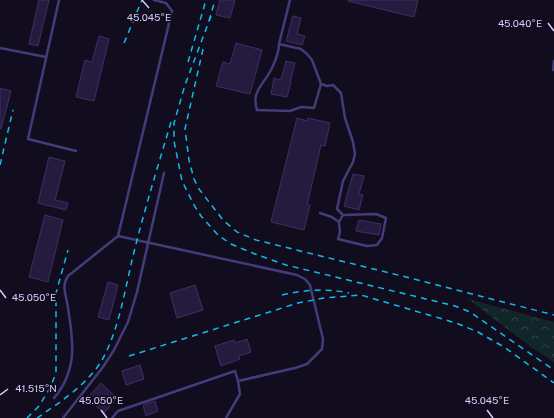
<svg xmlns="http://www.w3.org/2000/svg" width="554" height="418" font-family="'Public Sans',sans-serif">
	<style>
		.forest { fill: url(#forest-crowns) }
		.building { fill: #251b3e; stroke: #3f2e68 }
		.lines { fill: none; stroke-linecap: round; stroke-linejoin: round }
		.lane { stroke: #443b7a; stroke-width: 2.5 }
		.rail { stroke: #0ebde7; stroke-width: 1.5; stroke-dasharray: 6 5; stroke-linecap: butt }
		.ticks { fill: none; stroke: #d7cdfc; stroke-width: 1.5 }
		.ticks-label { font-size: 10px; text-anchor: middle; fill: #d7cdfc; stroke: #120d1e; stroke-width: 3.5; stroke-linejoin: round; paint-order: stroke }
	</style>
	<defs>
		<pattern id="forest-crowns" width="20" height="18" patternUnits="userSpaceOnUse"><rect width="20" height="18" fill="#112628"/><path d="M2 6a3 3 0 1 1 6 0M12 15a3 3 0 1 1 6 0" fill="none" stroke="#334448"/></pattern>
	</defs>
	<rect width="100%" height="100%" fill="#120d1e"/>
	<path class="forest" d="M468,299L554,322V362L531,347Z"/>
	<g class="building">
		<path d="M39,0H49L38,46L29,44Z"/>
		<path d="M220,0H235L230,18L216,15Z"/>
		<path d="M348,0H418L414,17L348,1Z"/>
		<path d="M293,16L301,18L297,34L305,36L302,45L286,41Z"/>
		<path d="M99,36L109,39L94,101L76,97L85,60L92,62Z"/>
		<path d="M236,43L262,50L250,94L216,86L223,62L230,64Z"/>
		<path d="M286,61L295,63L290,82H291L287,97L271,94L274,78L281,80Z"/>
		<path d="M0,88L11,91L1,129H0Z"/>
		<path d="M297,118L307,121L308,118L330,123L325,146L321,145L307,205H310L304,230L271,222Z"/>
		<path d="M49,157L65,161L55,200L68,203L66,210L38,203Z"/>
		<path d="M353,174L364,176L359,194L363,195L359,210L344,206Z"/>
		<path d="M45,215L63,220L48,282L29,277Z"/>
		<path d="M359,220L381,224L379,235L356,231Z"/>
		<path d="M108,282L118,285L109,320L98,317Z"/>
		<path d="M195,285L203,310L177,318L170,293Z"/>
		<path d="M247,339L251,352L239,356L240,359L221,366L215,346L234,340L235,343Z"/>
		<path d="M140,365L144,379L126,385L122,371Z"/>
		<path d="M101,383L117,398L104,413L87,398Z"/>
		<path d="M155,401L158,411L146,416L143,405Z"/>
	</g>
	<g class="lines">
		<g class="lane">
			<path d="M59,0L28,139L76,151"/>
			<path d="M279,44C279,53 275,62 271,70C263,85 251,92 257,110L290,111L301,107L314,108L321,84L312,60L307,54L301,49L279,44L290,0"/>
			<path d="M0,48L46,57"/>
			<path d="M553,70L554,61"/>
			<path d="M320,213L332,217L339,222L340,232L338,239L367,246L377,245L382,238L386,218L376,214L343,215L337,209L343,181L353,162L355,154L353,142L345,118L341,93L333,85L327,86L321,84"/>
			<path d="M339,222L343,215"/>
			<path d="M118,236L172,11L166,3L154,0"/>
			<path d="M54,398C79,369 73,337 67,302C65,292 62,285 68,276L118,236L297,275L305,279L310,285L323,339L322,349L307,364L295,368L238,381L235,371L118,411L112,418"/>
			<path d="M63,418L103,367L114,350L128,322L137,292L164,173"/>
			<path d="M226,418L240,394L238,381"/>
		</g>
		<g class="rail">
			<path d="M211,16L185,85L174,123V141L182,181L194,205L201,216L218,235L231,244L255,254L286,265L455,306L470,312L554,370"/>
			<path d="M209,21L215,0"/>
			<path d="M124,43L142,0"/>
			<path d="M203,49L185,129L189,160L194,179L199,189L223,220L237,232L256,240L402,276L554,315"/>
			<path d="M188,62L206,0"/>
			<path d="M0,165L13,110"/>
			<path d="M282,295C304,290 326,288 349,293"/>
			<path d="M129,356L298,303L324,298L361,295L456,323L478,332L504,347L554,383"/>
			<path d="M27,418L39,406L50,388L56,373V293L68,250"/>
			<path d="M37,418C59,403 88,384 102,360C119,330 125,289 133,256C144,211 158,166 171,122"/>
		</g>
	</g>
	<path class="ticks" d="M142,0L149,8M548,23L554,31M0,290L6,298M0,395L8,389M101,410L107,418M487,410L493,418"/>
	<g class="ticks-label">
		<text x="149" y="21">45.045°E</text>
		<text x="520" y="27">45.040°E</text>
		<text x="34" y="301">45.050°E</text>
		<text x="36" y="392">41.515°N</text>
		<text x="101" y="404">45.050°E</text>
		<text x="487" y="404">45.045°E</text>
	</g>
</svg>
